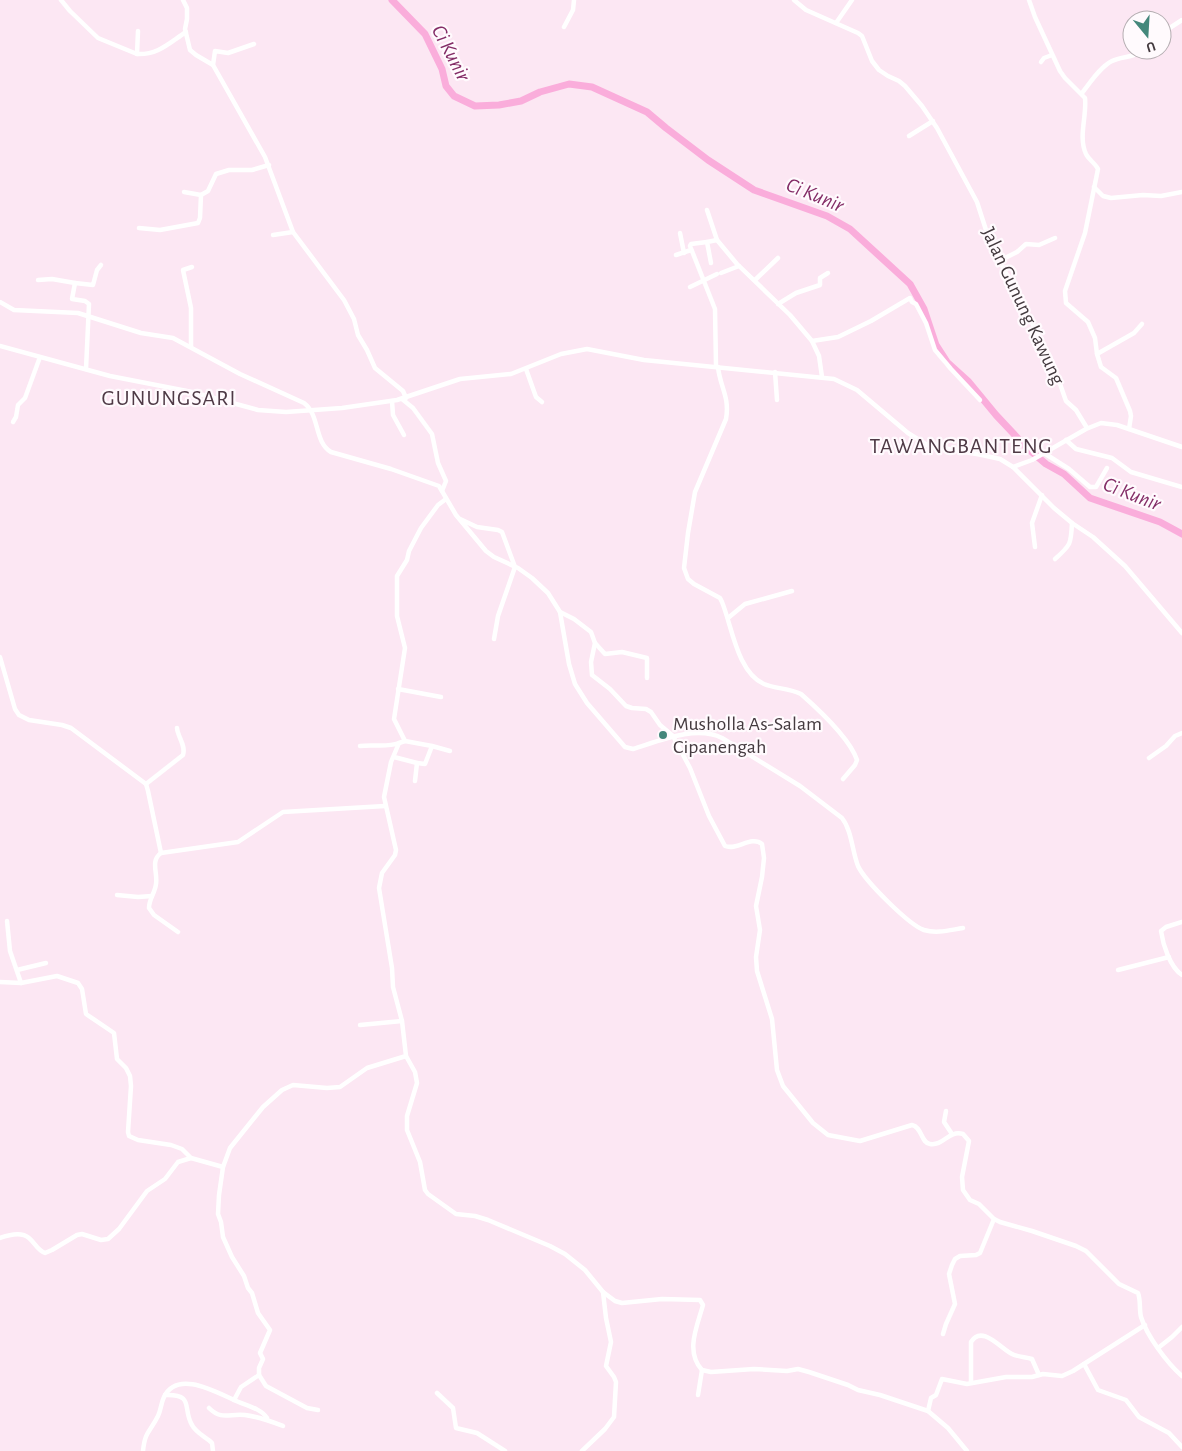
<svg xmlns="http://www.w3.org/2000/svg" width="1182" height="1451" font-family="'Alegreya Sans',sans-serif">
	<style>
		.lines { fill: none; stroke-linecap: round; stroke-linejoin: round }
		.river { stroke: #faaddb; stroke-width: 7 }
		.minor { stroke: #fff; stroke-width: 4.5 }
		.poi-dot { fill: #44877b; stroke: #fffafd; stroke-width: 2 }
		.labels { text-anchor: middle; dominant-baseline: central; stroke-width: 4.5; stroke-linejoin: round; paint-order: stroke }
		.street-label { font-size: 20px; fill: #443a3f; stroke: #fffafd }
		.poi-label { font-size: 20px; fill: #443a3f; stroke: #fffafd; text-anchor: start }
		.water-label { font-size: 21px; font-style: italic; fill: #842d67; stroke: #fffafd }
		.quarter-label { font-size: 22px; letter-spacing: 1px; fill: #4f3a46; stroke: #fffafd }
	</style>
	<rect width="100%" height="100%" fill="#fce7f3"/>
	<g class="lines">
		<path class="river" d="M392,0L425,34L442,69L446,86L454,96L475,106L499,105L521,101L540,92L569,84L592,87L647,112L666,128L708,160L754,190L827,216L850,229L910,284L924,309L936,345L947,362L968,381L996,415L1026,447L1046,464L1064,474L1090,498L1160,522L1182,534"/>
		<g class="minor">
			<path d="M61,0L70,11L98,38L137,54"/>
			<path d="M183,0L187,8V19L185,29L190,50L196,55L213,65L265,157L293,232L344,300L354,319L358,335L367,350L375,368L403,391L406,398"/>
			<path d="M794,0L806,10L858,33L862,36L872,61L879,70L888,76L899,81L905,86L922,106L937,128L977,202L986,230L998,258L1052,361L1066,401L1076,410L1087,428"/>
			<path d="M1029,0L1035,17L1060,71L1065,78L1085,98C1087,116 1078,137 1086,154C1089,160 1095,163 1098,169L1085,233L1065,291L1066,303L1088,322L1095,338L1097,354L1101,367L1116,378L1130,411L1131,416L1129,429"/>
			<path d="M836,23L852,0"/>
			<path d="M564,27L573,10L574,0"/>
			<path d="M138,31L137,54C158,55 169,43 186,32"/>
			<path d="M1162,33L1182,20"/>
			<path d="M1041,62L1044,58L1052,55"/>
			<path d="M213,65L215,51L228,53L254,44"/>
			<path d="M1082,93C1090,83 1100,67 1112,61C1122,56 1135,58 1142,50"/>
			<path d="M909,136L933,121"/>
			<path d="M1094,187L1103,196L1111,198L1143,195L1161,196L1182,192"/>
			<path d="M184,192L201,195"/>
			<path d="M707,210L717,240L737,264L790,315L812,341L819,356L822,377"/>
			<path d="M139,228L160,230L198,223L200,218L201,195L208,191L216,174L229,170H252L269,165"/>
			<path d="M680,233L684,253"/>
			<path d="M273,235L293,232"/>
			<path d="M707,242L691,244L690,246L715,309L716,366"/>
			<path d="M676,255L691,250"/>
			<path d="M999,261L1017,252L1026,244L1039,245L1055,238"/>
			<path d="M711,263L707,242L717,240"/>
			<path d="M721,273L739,266"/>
			<path d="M38,280L52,279L75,283L72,299L85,301L89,304L86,369"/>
			<path d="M755,280L778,258"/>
			<path d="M75,283L93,285L97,270L101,265"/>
			<path d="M690,287L717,274"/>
			<path d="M0,302L14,310L78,313L141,333L173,338L240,374L304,403C320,415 314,442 331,452L391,469L439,486L456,515L486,551L494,557L518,568L532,578L548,593L560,612L574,619L591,632L595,643L591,662L592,675L610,689L626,706L632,708L646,709L651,712L660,725L673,736L690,768L709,816L725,846C737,851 751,835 762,844L764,858L762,877L756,906L760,930L756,957L757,971L772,1019L777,1070L783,1086L813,1123L828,1135L860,1141L912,1125C922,1127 921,1143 930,1144C944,1146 948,1130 963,1134L969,1141L962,1177L963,1190L970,1200L979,1204L994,1219L1000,1222L1032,1231L1076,1246L1086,1251L1119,1284L1138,1293C1141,1301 1139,1309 1141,1317C1147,1336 1167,1363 1182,1376"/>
			<path d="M778,304L796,293L820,285V278L828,273"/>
			<path d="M812,341L838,337L871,321L910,298L912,302L916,304L926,323L935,350L951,369L980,400"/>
			<path d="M0,346L110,376L192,392L258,410L286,412L342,408L397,400L460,379L511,374L561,354L587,349L644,360L834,379L857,390L908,433L927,445L982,455L1000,459L1013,467L1054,508L1072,523L1093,537L1125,566L1182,633"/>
			<path d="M191,347V308L183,270L192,267"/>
			<path d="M1097,354L1134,333L1142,324"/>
			<path d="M718,367C720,387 730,397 726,419L695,492L688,533L684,568L688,579L694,584L720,598L722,602C732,626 737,672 764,684C776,689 789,688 801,694C818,709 850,739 857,760L855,765L843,779"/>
			<path d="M526,369L536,397L542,402"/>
			<path d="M775,372L777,400"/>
			<path d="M402,399L413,408L432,434L438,463L446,481L442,491"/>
			<path d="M392,401L393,415L404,435"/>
			<path d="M13,422L16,417L18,405L25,398L40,357"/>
			<path d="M1066,440L1076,449L1112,458L1131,472L1182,487"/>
			<path d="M1044,453L1069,469L1090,487H1096L1107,468"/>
			<path d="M1013,467L1032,460L1086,429L1101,423L1117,425L1182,447"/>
			<path d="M460,519L477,527L498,530L502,532L515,567L498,616L494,639"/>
			<path d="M1035,547L1032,523L1042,495"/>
			<path d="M1055,559C1071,545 1071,544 1072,523"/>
			<path d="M560,612L569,664L575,684L587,703L625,747L633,749C659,741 696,725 722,738L800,786L842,818C852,831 852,851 858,866C865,881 909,925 924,930C937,934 950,930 963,928"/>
			<path d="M728,618L745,604L792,591"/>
			<path d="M595,643L605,654L622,652L647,658V678"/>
			<path d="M0,657L15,709L19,715L29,720L62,725L71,728L146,784L148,791L161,853"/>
			<path d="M398,689L441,697"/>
			<path d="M405,741L432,746L450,751"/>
			<path d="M360,746C374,744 386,748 399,743"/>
			<path d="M394,757L417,763L415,781"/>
			<path d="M1149,758L1166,746L1175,736L1182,733"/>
			<path d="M417,763L425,764L432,746"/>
			<path d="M146,784L183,755C186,745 178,738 177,728"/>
			<path d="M117,895L138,897L152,896"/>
			<path d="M7,921L10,951L21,983"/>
			<path d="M1182,922L1166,927L1161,931C1163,945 1170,967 1182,975"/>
			<path d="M178,932L154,915L149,908C149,899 155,893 156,884C158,873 150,861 161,853L238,842L283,812L385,806"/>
			<path d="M17,970L46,963"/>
			<path d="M1118,970L1169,957"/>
			<path d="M0,982L21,983L57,976L78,983L82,989L86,1014L114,1033L117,1059L126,1068L130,1076L131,1086L128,1132L129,1136L138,1140L171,1145L182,1149L191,1158L223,1167"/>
			<path d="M360,1025L402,1021"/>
			<path d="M406,1056L415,1072L417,1083L407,1116V1130L420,1162L425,1190L428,1194L456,1214L475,1216L488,1220L550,1246L565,1254L585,1270L603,1292L606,1318L611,1342L606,1366L614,1377L616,1382L614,1417L605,1429L582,1451"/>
			<path d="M946,1111L944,1122L952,1134"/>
			<path d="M0,1238C8,1235 21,1231 29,1238C35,1243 37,1250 45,1253L52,1250L77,1235L82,1234L101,1240L108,1239L119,1229L147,1191L165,1179L178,1162L191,1158"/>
			<path d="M603,1292L615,1301L622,1303L662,1299L700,1300L703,1305C697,1327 685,1351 702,1370L711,1372L754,1369L787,1371L798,1369L809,1372L848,1385L858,1390L880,1395L928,1411L948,1428L967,1451"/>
			<path d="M943,1334L946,1324L955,1304L949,1274L952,1265L955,1259L960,1256L976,1255L980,1253L994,1219"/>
			<path d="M1158,1348L1172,1337L1182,1327"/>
			<path d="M1084,1364L1098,1390L1126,1400L1139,1417L1169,1433L1182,1447"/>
			<path d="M259,1375L266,1386L307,1408L318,1410"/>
			<path d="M971,1382V1342C982,1324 1001,1349 1012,1354C1018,1357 1025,1357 1032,1359L1039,1375"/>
			<path d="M437,1393L453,1408L456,1428L477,1433L505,1451"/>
			<path d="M165,1395C195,1394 182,1408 192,1425C196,1433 206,1437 212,1443L213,1451"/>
			<path d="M698,1395L702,1370"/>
			<path d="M234,1400L241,1387L259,1375V1368L263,1359L260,1353L270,1330L258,1313L252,1293L248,1288L244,1276L232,1257L223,1237L221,1222L218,1214L219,1195L223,1167L230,1148L263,1107L282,1090L293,1085L327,1088L340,1087L367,1068L406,1056L402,1021L393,987L392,968L379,888L382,873L395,855L396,850L384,797L391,762L399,743L405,741L394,719L405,648L397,616V576L407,560L409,551L421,528L438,505L446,499"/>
			<path d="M209,1408C222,1421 230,1413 245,1415C260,1417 270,1421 283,1426"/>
			<path d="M928,1411L931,1398L936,1395L942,1379L967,1384L1006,1377H1032L1043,1374L1062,1376L1073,1371L1145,1325"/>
			<path d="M143,1451C145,1431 150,1432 158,1416C161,1410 161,1403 164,1397C177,1370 214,1391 234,1400C244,1405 261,1408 267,1418"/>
		</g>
	</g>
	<circle class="poi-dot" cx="663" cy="735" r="5"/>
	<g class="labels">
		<g class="street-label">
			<text transform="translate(1023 306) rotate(65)">Jalan Gunung Kawung</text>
		</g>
		<g class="poi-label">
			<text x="673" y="724">Musholla As-Salam<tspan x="673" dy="23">Cipanengah</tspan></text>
		</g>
		<g class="water-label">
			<text transform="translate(451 53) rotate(62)">Ci Kunir</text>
			<text transform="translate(815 195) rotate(22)">Ci Kunir</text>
			<text transform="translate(1132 494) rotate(21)">Ci Kunir</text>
		</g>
		<g class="quarter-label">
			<text x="169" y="398">GUNUNGSARI</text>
			<text x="961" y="446">TAWANGBANTENG</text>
		</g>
	</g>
	<g transform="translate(1147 35) rotate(162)"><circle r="24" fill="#fffafd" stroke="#b4adb1"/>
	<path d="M0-4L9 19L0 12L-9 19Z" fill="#44877b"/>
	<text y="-8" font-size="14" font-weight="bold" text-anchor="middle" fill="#443a3f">U</text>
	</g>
</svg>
